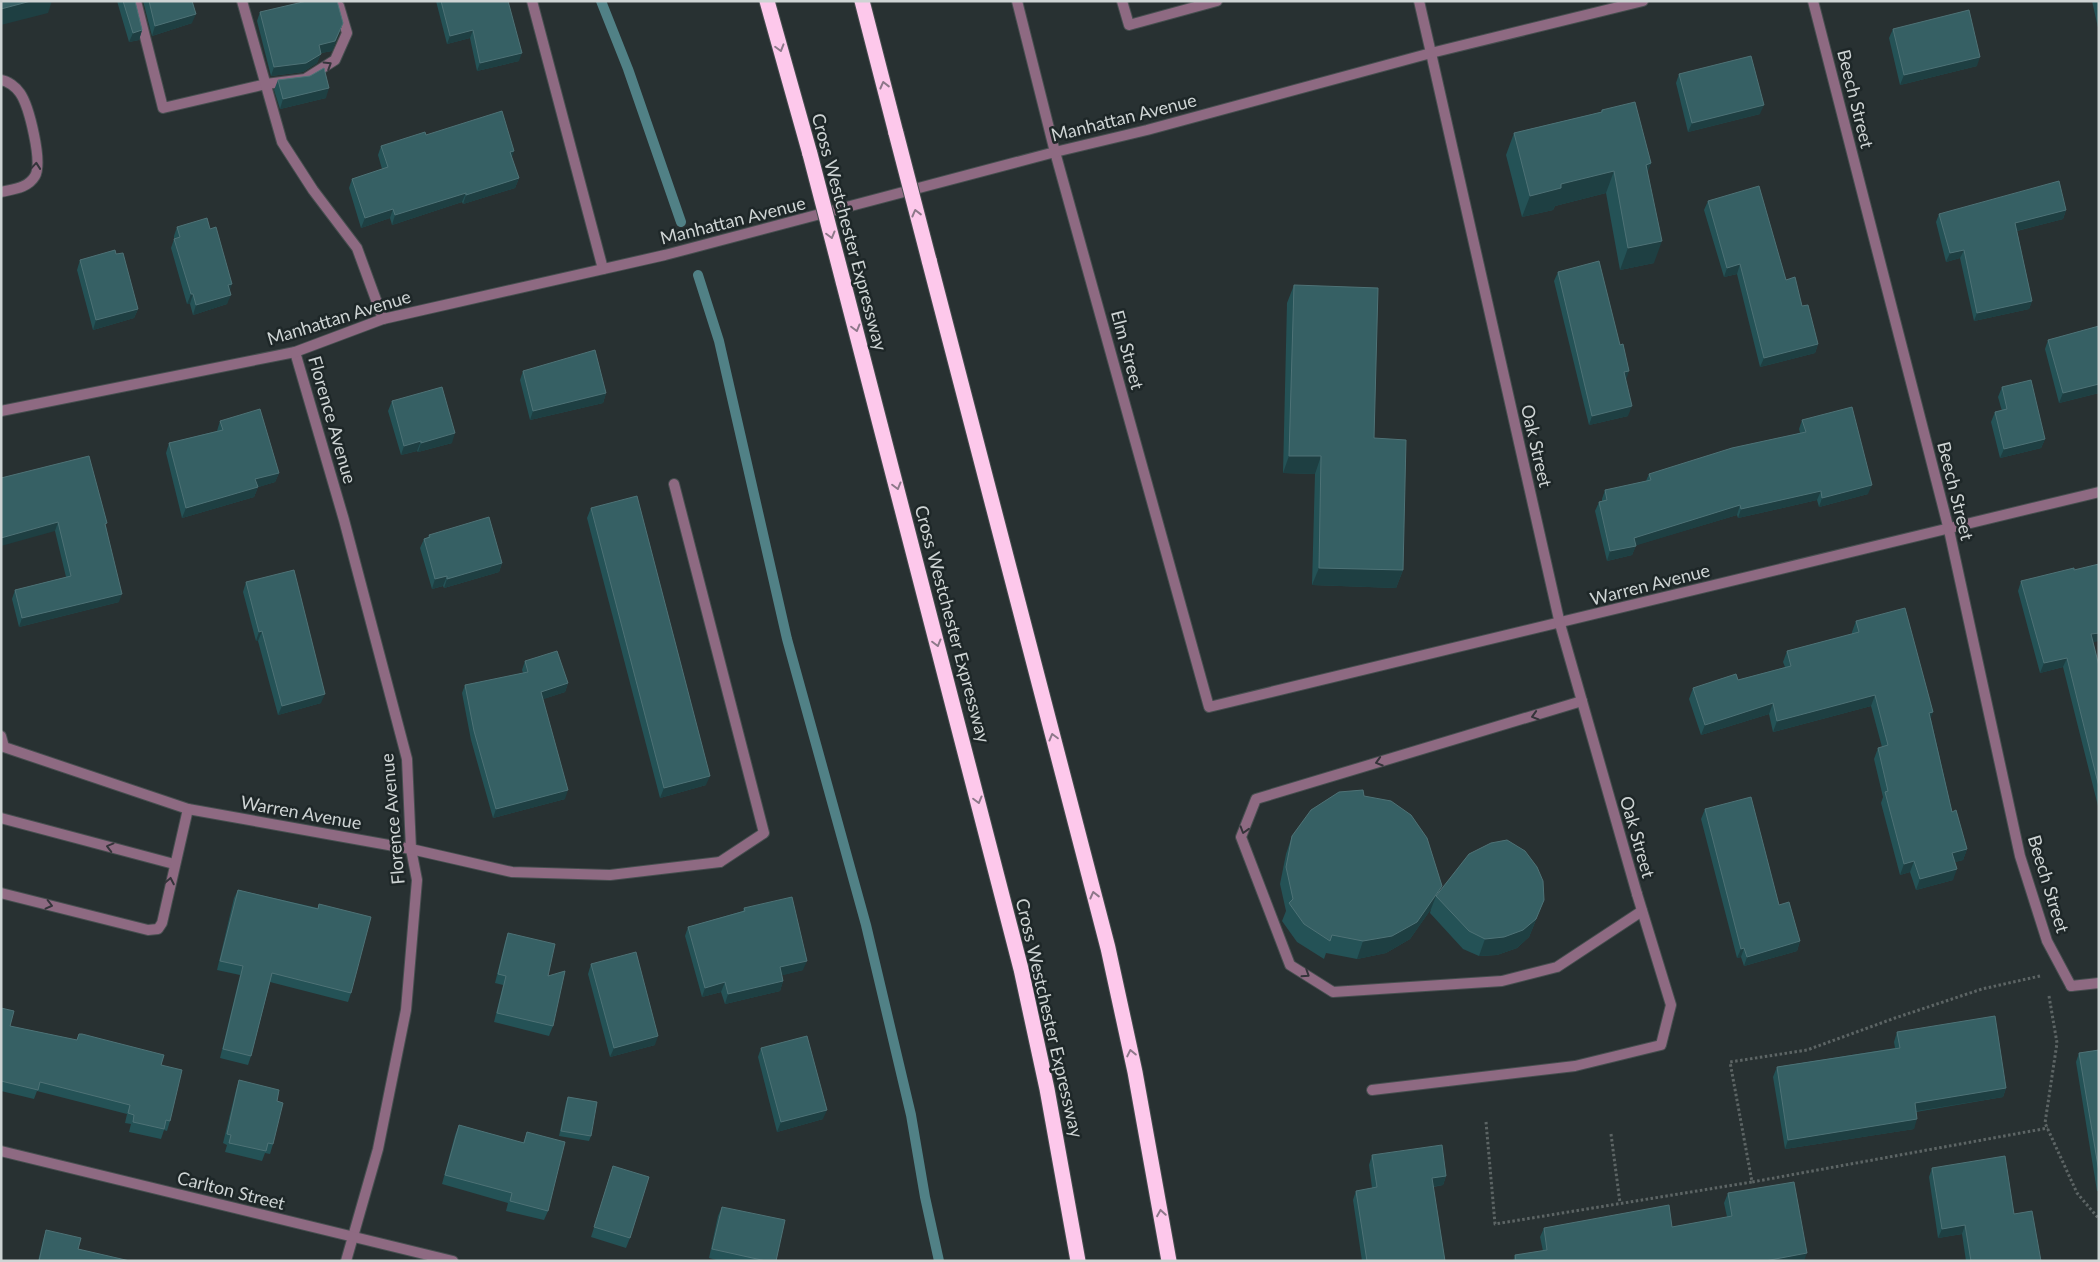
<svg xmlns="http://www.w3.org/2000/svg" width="2100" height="1262" viewBox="0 0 2100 1262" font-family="Lato,sans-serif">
  <rect width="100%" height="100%" fill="#283132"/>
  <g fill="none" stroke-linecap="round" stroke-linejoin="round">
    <g stroke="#518186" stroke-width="10">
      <path d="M601 1 628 69 681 222"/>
      <path d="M698 275 719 341 787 639 866 925 911 1115 925 1197 939 1261"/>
    </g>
    <g stroke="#464e4f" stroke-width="12">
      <g id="lane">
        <path d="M136 1 163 108 266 84 305 79 335 60 347 33 339 6 333 1"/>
        <path d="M242 1 282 142 313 190 357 248 383 319"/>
        <path d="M532 1 603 269"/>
        <path d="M1122 1 1129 25 1217 1"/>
        <path d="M1419 1 1431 53"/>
        <path d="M1 80C8 81 16 87 20 93 29 106 43 162 35 176 28 188 14 189 1 192"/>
        <path d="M674 484 764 833 720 862"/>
        <path d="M1582 701 1256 799 1241 837 1290 965 1333 992 1502 981 1557 967 1642 911"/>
        <path d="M1 818 174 864"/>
        <path d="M1 893 148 930 158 929 162 923 188 809"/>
        <path d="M2071 986 2099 983"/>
        <path d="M1372 1090 1575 1066 1661 1045 1671 1005 1637 894"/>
      </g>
    </g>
    <g stroke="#464e4f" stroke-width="12">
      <g id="street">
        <path d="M1017 1 1055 152 1209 707 2099 492"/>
        <path d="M1813 1 1949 530 2020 856 2047 941 2071 986"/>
        <path d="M1431 53 1560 624 1637 894"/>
        <path d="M295 352 344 520 407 759 411 849 417 880 406 1010 378 1149 346 1261"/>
        <path d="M1 411 295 352 383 319 665 255 1055 152 1147 130 1431 53 1643 1"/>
        <path d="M1 736 4 747 188 809 411 849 512 872 610 875 720 862"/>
        <path d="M1 1151 453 1261"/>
      </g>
    </g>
    <g stroke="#464e4f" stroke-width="17">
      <g id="highway">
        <path d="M767 1 810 154"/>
        <path d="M862 1 896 133"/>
        <path d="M929 260 1108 948 1135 1072 1169 1261"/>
        <path d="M843 281 1021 969 1047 1089 1078 1261"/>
      </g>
    </g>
    <g stroke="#5d6565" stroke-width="3" stroke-dasharray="2.5 2.5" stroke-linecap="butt">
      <path d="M2040 976 1982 989 1895 1018 1807 1050 1730 1062 1752 1182 2048 1128"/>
      <path d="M2049 996 2057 1043 2045 1123 2077 1193 2099 1219"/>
      <path d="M1486 1122 1495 1224 1752 1182"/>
      <path d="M1611 1134 1620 1203"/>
    </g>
    <use href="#lane" stroke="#8e6a82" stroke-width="10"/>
    <use href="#street" stroke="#8e6a82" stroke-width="10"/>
    <use href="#highway" stroke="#fdc8eb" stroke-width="15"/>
    <g stroke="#464e4f" stroke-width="17" stroke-linecap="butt">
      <g id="highway-bridge">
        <path d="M896 133 929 260"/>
        <path d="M810 154 843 281"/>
      </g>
    </g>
    <use href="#highway-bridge" stroke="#fdc8eb" stroke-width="15"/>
  </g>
  <g fill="#245256">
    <path d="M117 1H135L142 30 139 40 129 42Z"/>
    <path d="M143 1H192V23L152 36Z"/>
    <path d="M436 1H508L519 61 477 71 470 38 447 44Z"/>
    <path d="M2092 1H2099V32Z"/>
    <path d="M260 12 343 23 332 51 321 53 317 63 303 72 271 76 257 21Z"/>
    <path d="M1893 29 1977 66 1900 85 1889 38Z"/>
    <path d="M1679 74 1760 114 1688 132 1676 83Z"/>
    <path d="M278 80 326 98 280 109 274 90Z"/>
    <path d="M1602 110 1651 163 1647 172 1654 263 1620 270 1606 193 1555 206 1553 210 1522 217 1506 155 1514 133 1601 112Z"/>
    <path d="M426 135 512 158 519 178 515 188 463 204 462 202 392 225 390 218 361 228 349 188 352 179 382 169 378 155 381 146Z"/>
    <path d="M1708 201 1786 280 1802 306 1818 344 1815 353 1760 367 1737 274 1724 277 1704 210Z"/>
    <path d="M2066 210 2063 219 2017 231 2032 301 2029 309 1974 321 1960 258 1946 262 1936 222 1939 214Z"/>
    <path d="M177 227 230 291 227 304 193 315 190 304H187L171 248 174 239V236Z"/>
    <path d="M116 254 138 309 134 318 93 330 77 270 80 260Z"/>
    <path d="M1558 272 1626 380 1628 416 1589 425 1554 281Z"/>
    <path d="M1294 285 1374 438 1403 570 1396 588 1312 585 1315 474 1283 473 1287 303Z"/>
    <path d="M2099 326V393L2059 403 2045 349 2048 340Z"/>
    <path d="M523 371 606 393 603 403 530 420 520 380Z"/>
    <path d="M2002 387 2045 439 2041 448 2000 458 1991 422 1995 412 2002 411 1998 397Z"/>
    <path d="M392 401 452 443 418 452 417 451 401 455 388 411Z"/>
    <path d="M1802 420 1868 494 1819 507 1817 500 1738 518 1737 515 1636 545 1632 555 1607 561 1595 511 1599 502 1602 501V499L1605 490 1646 481 1649 474 1800 433 1799 429Z"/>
    <path d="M220 421 279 473 275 482 258 487 254 497 182 518 166 453 169 443 217 431Z"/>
    <path d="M1 478 106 526 119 602 19 627 12 599 15 590 66 577 55 531Z"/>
    <path d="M591 508 706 785 660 798 587 518Z"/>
    <path d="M429 535 502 563 499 572 444 588 443 586 432 589 420 548 424 539 428 537Z"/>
    <path d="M2021 581 2093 643 2099 666V810L2063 667 2040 673 2018 591Z"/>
    <path d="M246 582 321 703 278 715 258 641H256L243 592Z"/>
    <path d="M1856 621 1931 719 1952 812 1967 849 1963 860 1955 862 1953 880 1916 890 1910 872 1900 875 1881 803 1883 797 1874 759 1878 748 1882 747 1871 706 1773 732 1769 714 1701 735 1689 699 1693 688 1738 680 1785 667 1783 662 1787 651 1852 634V632Z"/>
    <path d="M525 661 568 683 565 692 543 699 565 799 493 818 471 740 462 693 465 685 523 673 522 670Z"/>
    <path d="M1364 796 1442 886 1439 892 1544 900 1529 937 1517 948 1497 955 1479 956 1463 949 1430 913 1431 909 1410 939 1386 953 1357 959 1326 953 1324 959 1297 942 1282 921 1286 911 1280 884 1286 854 1292 836Z"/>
    <path d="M1705 809 1779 905 1800 941 1797 951 1744 966 1741 957 1737 958 1701 819Z"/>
    <path d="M238 890 318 908 319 904 351 993 348 1002 270 982 251 1056 248 1065 220 1058 240 975 217 970 234 898Z"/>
    <path d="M744 908 803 970 782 975 783 981 780 991 725 1004 721 992 702 997 685 936 688 927 743 911Z"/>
    <path d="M508 933 548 976 553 1026 549 1036 494 1022 503 985 495 983 505 942Z"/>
    <path d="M591 964 655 1045 610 1057 588 974Z"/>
    <path d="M1 1008 10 1026 77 1040 79 1034 161 1065 170 1121 167 1131 164 1130 161 1139 129 1132 131 1124 125 1123 127 1114 37 1091 34 1099 1 1091Z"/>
    <path d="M1897 1032 2006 1088 2003 1097 1916 1112 1914 1129 1785 1149 1773 1077 1777 1067 1895 1048 1894 1042Z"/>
    <path d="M761 1048 823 1119 777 1132 758 1057Z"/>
    <path d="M2099 1050V1191H2097L2076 1062 2079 1053Z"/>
    <path d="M239 1080 273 1144 270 1154 265 1153 262 1161 225 1152 227 1145 223 1143 236 1090Z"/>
    <path d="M568 1097 591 1136 589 1141 559 1136 566 1102Z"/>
    <path d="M459 1125 523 1143 527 1132 548 1211 544 1220 506 1211 508 1203 442 1184 455 1135Z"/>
    <path d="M1372 1155 1446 1176 1443 1185 1433 1187 1445 1261H1362L1353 1200 1356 1191 1372 1188 1369 1165Z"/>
    <path d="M613 1166 630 1238 626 1248 591 1237Z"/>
    <path d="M1932 1168 2014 1214 2041 1261H1966L1962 1234 1938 1238 1929 1177Z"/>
    <path d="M1728 1193 1804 1261H1513L1515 1255 1543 1251 1540 1237 1544 1228 1672 1227 1727 1217 1724 1203Z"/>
    <path d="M722 1207 776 1261H720L709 1258 718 1216Z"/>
    <path d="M46 1230 78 1249 130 1261H38L43 1240Z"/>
  </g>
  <g fill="#1e3f42">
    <path d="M31 1H52L48 13 1 25V9Z"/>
    <path d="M196 14 192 23 152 36 155 26Z"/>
    <path d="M343 23 332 51 315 54 319 45Z"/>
    <path d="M142 30 139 40 129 42 133 33Z"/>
    <path d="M473 30 470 38 447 44 450 36Z"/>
    <path d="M522 53 519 61 477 71 480 63Z"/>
    <path d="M321 54 317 63 303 72 271 76 274 67Z"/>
    <path d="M1980 57 1977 66 1900 85 1904 75Z"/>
    <path d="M329 88 326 98 280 109 283 99Z"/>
    <path d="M1764 105 1760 114 1688 132 1692 123Z"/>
    <path d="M514 151 511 161 510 152Z"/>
    <path d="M1651 163 1643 185 1646 165Z"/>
    <path d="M1614 171 1606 193 1555 206 1553 210 1522 217 1530 196 1561 184Z"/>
    <path d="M519 178 515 188 463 204 466 195Z"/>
    <path d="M466 193 462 202 392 225 395 215Z"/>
    <path d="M393 209 390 218 361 228 365 218Z"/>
    <path d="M2066 210 2063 219 2012 232 2015 223Z"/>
    <path d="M1662 241 1654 263 1620 270 1628 248Z"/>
    <path d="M1964 250 1960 258 1946 262 1950 253Z"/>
    <path d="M1740 264 1737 274 1724 277 1727 268Z"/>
    <path d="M232 284 229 293 228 285Z"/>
    <path d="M191 294H193L190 304H187Z"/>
    <path d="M231 295 227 304 193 315 196 305Z"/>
    <path d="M2032 301 2029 309 1974 321 1977 313Z"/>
    <path d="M138 309 134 318 93 330 96 320Z"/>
    <path d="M1818 344 1815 353 1760 367 1764 358Z"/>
    <path d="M1629 371 1626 380 1624 372Z"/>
    <path d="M2099 384V393L2059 403 2063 393Z"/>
    <path d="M606 393 603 403 530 420 533 411Z"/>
    <path d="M1632 406 1628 416 1589 425 1592 416Z"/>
    <path d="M455 433 452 443 418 452 421 443Z"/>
    <path d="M2045 439 2041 448 2000 458 2004 449Z"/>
    <path d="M421 441 417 451 401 455 404 446Z"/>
    <path d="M1289 456H1321L1315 474 1283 473Z"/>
    <path d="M279 473 275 482 252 489 255 479Z"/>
    <path d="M1872 485 1868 494 1819 507 1822 498Z"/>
    <path d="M258 487 254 497 182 518 186 508Z"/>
    <path d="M1821 491 1817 500 1738 518 1741 509Z"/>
    <path d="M1740 505 1737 515 1631 547 1636 546 1632 555 1607 561 1610 551 1634 538Z"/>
    <path d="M58 522 55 531 1 546V538Z"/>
    <path d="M502 563 499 572 444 588 447 579Z"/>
    <path d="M1319 568 1403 570 1396 588 1312 585Z"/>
    <path d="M447 576 443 586 432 589 435 579Z"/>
    <path d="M122 594 119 602 19 627 22 618Z"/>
    <path d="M262 631 258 641H256L259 632Z"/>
    <path d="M2099 633V641L2087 644 2091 634Z"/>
    <path d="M2067 658 2063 667 2040 673 2044 663Z"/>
    <path d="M568 683 565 692 538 701 541 692Z"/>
    <path d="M325 694 321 703 278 715 282 706Z"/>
    <path d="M1875 695 1871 706 1773 732 1777 721Z"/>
    <path d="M1773 703 1769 714 1701 735 1705 725Z"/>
    <path d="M1933 712 1929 723V713Z"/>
    <path d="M710 776 706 785 660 798 664 788Z"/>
    <path d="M568 790 565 799 493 818 496 809Z"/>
    <path d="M1967 849 1963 860 1948 864 1952 853Z"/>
    <path d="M1914 861 1910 872 1900 875 1904 864Z"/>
    <path d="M1957 869 1953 880 1916 890 1920 879Z"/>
    <path d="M1442 886 1437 897 1436 896 1431 909 1410 939 1386 953 1357 959 1363 941Z"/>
    <path d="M1544 900 1529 937 1517 948 1497 955 1479 956 1485 939Z"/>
    <path d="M1800 941 1797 951 1744 966 1747 957Z"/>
    <path d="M1744 948 1741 957 1737 958 1741 949Z"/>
    <path d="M807 961 803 970 776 977 780 967Z"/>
    <path d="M783 981 780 991 725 1004 728 994Z"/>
    <path d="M725 982 721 992 702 997 705 988Z"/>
    <path d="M658 1036 655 1045 610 1057 614 1048Z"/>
    <path d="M2006 1088 2003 1097 1911 1112 1915 1103Z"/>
    <path d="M827 1110 823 1119 777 1132 781 1122Z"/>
    <path d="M1917 1119 1914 1129 1785 1149 1788 1140Z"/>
    <path d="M1446 1176 1443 1185 1429 1187 1432 1178Z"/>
    <path d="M1965 1225 1962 1234 1938 1238 1942 1229Z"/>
    <path d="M1807 1253 1804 1261H1765Z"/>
  </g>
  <g fill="#366064" stroke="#4e7276">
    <path d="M1 1H31L1 9Z"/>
    <path d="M123 1H135L142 30 133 33Z"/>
    <path d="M149 1H192L196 14 155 26Z"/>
    <path d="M307 1H337L343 23 335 41 319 45 321 54 306 63 274 67 260 12Z"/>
    <path d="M441 1H508L522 53 480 63 473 30 450 36Z"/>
    <path d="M1969 10 1980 57 1904 75 1893 29Z"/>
    <path d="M1751 56 1764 105 1692 123 1679 74Z"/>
    <path d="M324 68 329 88 283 99 278 80 310 76Z"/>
    <path d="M1635 102 1651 163 1646 165 1662 241 1628 248 1614 171 1561 184V188L1530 196 1514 133 1602 112V110Z"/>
    <path d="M502 111 514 151 510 152 519 178 466 195V193L395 215 393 209 365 218 352 179 388 167 381 146 425 132 426 135Z"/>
    <path d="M2059 181 2066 210 2015 223 2032 301 1977 313 1964 250 1950 253 1939 214Z"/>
    <path d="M1759 186 1786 280 1795 277 1802 306 1808 305 1818 344 1764 358 1740 264 1727 268 1708 201Z"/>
    <path d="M207 218 210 229 216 227 232 284 228 285 231 295 196 305 193 294H191L174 239 180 237 177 227Z"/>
    <path d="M115 250 116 254 123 253 138 309 96 320 80 260Z"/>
    <path d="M1599 261 1620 345 1623 344 1629 371 1624 372 1632 406 1592 416 1558 272Z"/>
    <path d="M1294 285 1378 288 1374 438 1406 440 1403 570 1319 568 1321 456H1289Z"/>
    <path d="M2099 326V384L2063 393 2048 340Z"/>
    <path d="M595 350 606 393 533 411 523 371Z"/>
    <path d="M2031 380 2045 439 2004 449 1995 412 2007 409 2002 387Z"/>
    <path d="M442 387 455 433 421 443V441L404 446 392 401Z"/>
    <path d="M1852 407 1872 485 1822 498 1821 491 1741 509 1740 505 1634 538 1636 546 1610 551 1599 502 1607 500 1605 490 1651 480 1649 474 1732 448 1806 432 1802 420Z"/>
    <path d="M260 409 279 473 255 479 258 487 186 508 169 443 223 430 220 421Z"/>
    <path d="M89 456 107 523 105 524 122 594 22 618 15 590 71 576 58 522 1 538V478Z"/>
    <path d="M637 496 710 776 664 788 591 508Z"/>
    <path d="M489 517 502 563 447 579V576L435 579 424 539 430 537 429 535Z"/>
    <path d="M2099 564V633L2091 634 2099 666V787L2067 658 2044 663 2021 581 2074 568V570Z"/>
    <path d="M294 570 325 694 282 706 262 631 259 632 246 582Z"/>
    <path d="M1905 608 1933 712 1929 713 1952 812 1956 810 1967 849 1952 853 1957 869 1920 879 1914 861 1904 864 1885 792 1888 791 1878 748 1888 745 1875 695 1777 721 1773 703 1705 725 1693 688 1736 674 1738 680 1791 666 1787 651 1859 632 1856 621Z"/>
    <path d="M557 651 568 683 541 692 568 790 496 809 474 731 465 685 528 672 525 661Z"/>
    <path d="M1363 790 1364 796 1391 801 1411 815 1427 838 1442 886 1417 922 1392 936 1363 941 1332 935 1330 941 1304 924 1289 903 1293 899 1286 867 1292 836 1311 810 1339 792Z"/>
    <path d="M1751 797 1779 905 1789 902 1800 941 1747 957 1744 948 1741 949 1705 809Z"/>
    <path d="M1507 840 1525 851 1537 867 1543 881 1544 900 1536 919 1523 930 1504 937 1485 939 1469 931 1436 896 1469 854 1491 843Z"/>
    <path d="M238 890 318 909 319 904 371 917 351 993 272 973 251 1056 223 1049 243 966 220 961Z"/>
    <path d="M792 897 807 961 780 967 783 981 728 994 725 982 705 988 688 927 745 911 744 908Z"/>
    <path d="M508 933 555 944 548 976 565 971 553 1026 497 1013 506 976 498 974Z"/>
    <path d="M636 952 658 1036 614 1048 591 964Z"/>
    <path d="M1 1008 14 1011 10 1026 77 1040 79 1034H82L164 1055 161 1065 182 1070 170 1121 166 1120 164 1129 133 1122 134 1115 128 1113 130 1105 40 1082 38 1090 1 1081Z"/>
    <path d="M1995 1016 2006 1088 1915 1103 1917 1119 1788 1140 1777 1067 1900 1048 1897 1032Z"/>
    <path d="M807 1036 827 1110 781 1122 761 1048Z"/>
    <path d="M2099 1050V1172L2079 1053Z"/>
    <path d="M239 1080 279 1090 277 1101 283 1103 273 1144 268 1143 266 1151 229 1143 231 1135 227 1134Z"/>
    <path d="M568 1097 597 1102 591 1136 561 1131Z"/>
    <path d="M459 1125 524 1143 527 1132 565 1142 548 1211 510 1201 512 1193 445 1175Z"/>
    <path d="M1442 1145 1446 1176 1432 1178 1445 1261H1367L1356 1191 1377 1187 1372 1155Z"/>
    <path d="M2005 1156 2014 1214 2032 1211 2041 1261H1971L1965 1225 1942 1229 1932 1168Z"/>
    <path d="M613 1166 649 1177 630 1238 594 1227Z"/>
    <path d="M1794 1182 1807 1253 1765 1261H1516L1515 1255 1547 1250 1544 1228 1669 1205 1672 1227 1732 1216 1728 1193Z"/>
    <path d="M722 1207 785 1220 776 1261H766L712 1249Z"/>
    <path d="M46 1230 81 1238 78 1249 130 1261H39Z"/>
  </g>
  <defs><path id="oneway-chevron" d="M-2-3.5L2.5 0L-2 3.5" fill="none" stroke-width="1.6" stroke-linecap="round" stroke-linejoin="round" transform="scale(1.25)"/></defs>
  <g stroke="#8e788a">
    <use href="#oneway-chevron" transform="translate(780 48) rotate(74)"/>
    <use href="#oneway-chevron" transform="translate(884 85) rotate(-104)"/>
    <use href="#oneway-chevron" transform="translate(916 213) rotate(-104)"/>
    <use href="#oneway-chevron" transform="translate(831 235) rotate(75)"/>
    <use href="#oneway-chevron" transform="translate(856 328) rotate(75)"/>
    <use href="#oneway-chevron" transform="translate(897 486) rotate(75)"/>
    <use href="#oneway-chevron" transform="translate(937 643) rotate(75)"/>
    <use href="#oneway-chevron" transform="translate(1053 737) rotate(-105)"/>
    <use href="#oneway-chevron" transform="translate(978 800) rotate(75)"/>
    <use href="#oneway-chevron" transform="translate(1094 895) rotate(-104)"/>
    <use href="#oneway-chevron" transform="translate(1131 1053) rotate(-102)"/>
    <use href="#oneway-chevron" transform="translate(1161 1213) rotate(-99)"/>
  </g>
  <g stroke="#34343a">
    <use href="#oneway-chevron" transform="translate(328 65) rotate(-32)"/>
    <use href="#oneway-chevron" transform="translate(36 166) rotate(-85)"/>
    <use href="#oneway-chevron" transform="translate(1535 716) rotate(163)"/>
    <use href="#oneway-chevron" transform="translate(1379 762) rotate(163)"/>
    <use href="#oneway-chevron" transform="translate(1244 830) rotate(107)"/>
    <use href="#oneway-chevron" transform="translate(110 847) rotate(-165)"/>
    <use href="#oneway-chevron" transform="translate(170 881) rotate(-79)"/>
    <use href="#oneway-chevron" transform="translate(49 905) rotate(14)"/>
    <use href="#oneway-chevron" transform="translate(1306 974) rotate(33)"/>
  </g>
  <g text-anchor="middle" stroke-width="5" stroke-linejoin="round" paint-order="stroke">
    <g font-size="18" fill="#ced4d4" stroke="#1e2728">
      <text transform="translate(1855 99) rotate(76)" y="6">Beech Street</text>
      <text transform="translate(1124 118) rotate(-14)" y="6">Manhattan Avenue</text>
      <text transform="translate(733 221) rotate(-14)" y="6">Manhattan Avenue</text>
      <text transform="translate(849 232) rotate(75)" y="6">Cross Westchester Expressway</text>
      <text transform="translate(339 318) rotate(-17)" y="6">Manhattan Avenue</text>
      <text transform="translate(1127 350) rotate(75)" y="6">Elm Street</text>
      <text transform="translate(332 420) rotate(74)" y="6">Florence Avenue</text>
      <text transform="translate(1536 446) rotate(77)" y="6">Oak Street</text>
      <text transform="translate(1955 491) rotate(76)" y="6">Beech Street</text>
      <text transform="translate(1650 585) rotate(-14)" y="6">Warren Avenue</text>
      <text transform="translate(952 624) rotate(75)" y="6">Cross Westchester Expressway</text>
      <text transform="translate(301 813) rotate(10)" y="6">Warren Avenue</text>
      <text transform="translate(393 819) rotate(-95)" y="6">Florence Avenue</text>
      <text transform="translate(1637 837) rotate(74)" y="6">Oak Street</text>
      <text transform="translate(2048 884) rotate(73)" y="6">Beech Street</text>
      <text transform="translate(1049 1018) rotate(77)" y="6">Cross Westchester Expressway</text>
      <text transform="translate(231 1191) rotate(14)" y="6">Carlton Street</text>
    </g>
  </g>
  <rect width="2100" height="1262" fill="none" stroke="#ced4d4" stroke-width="5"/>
</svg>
